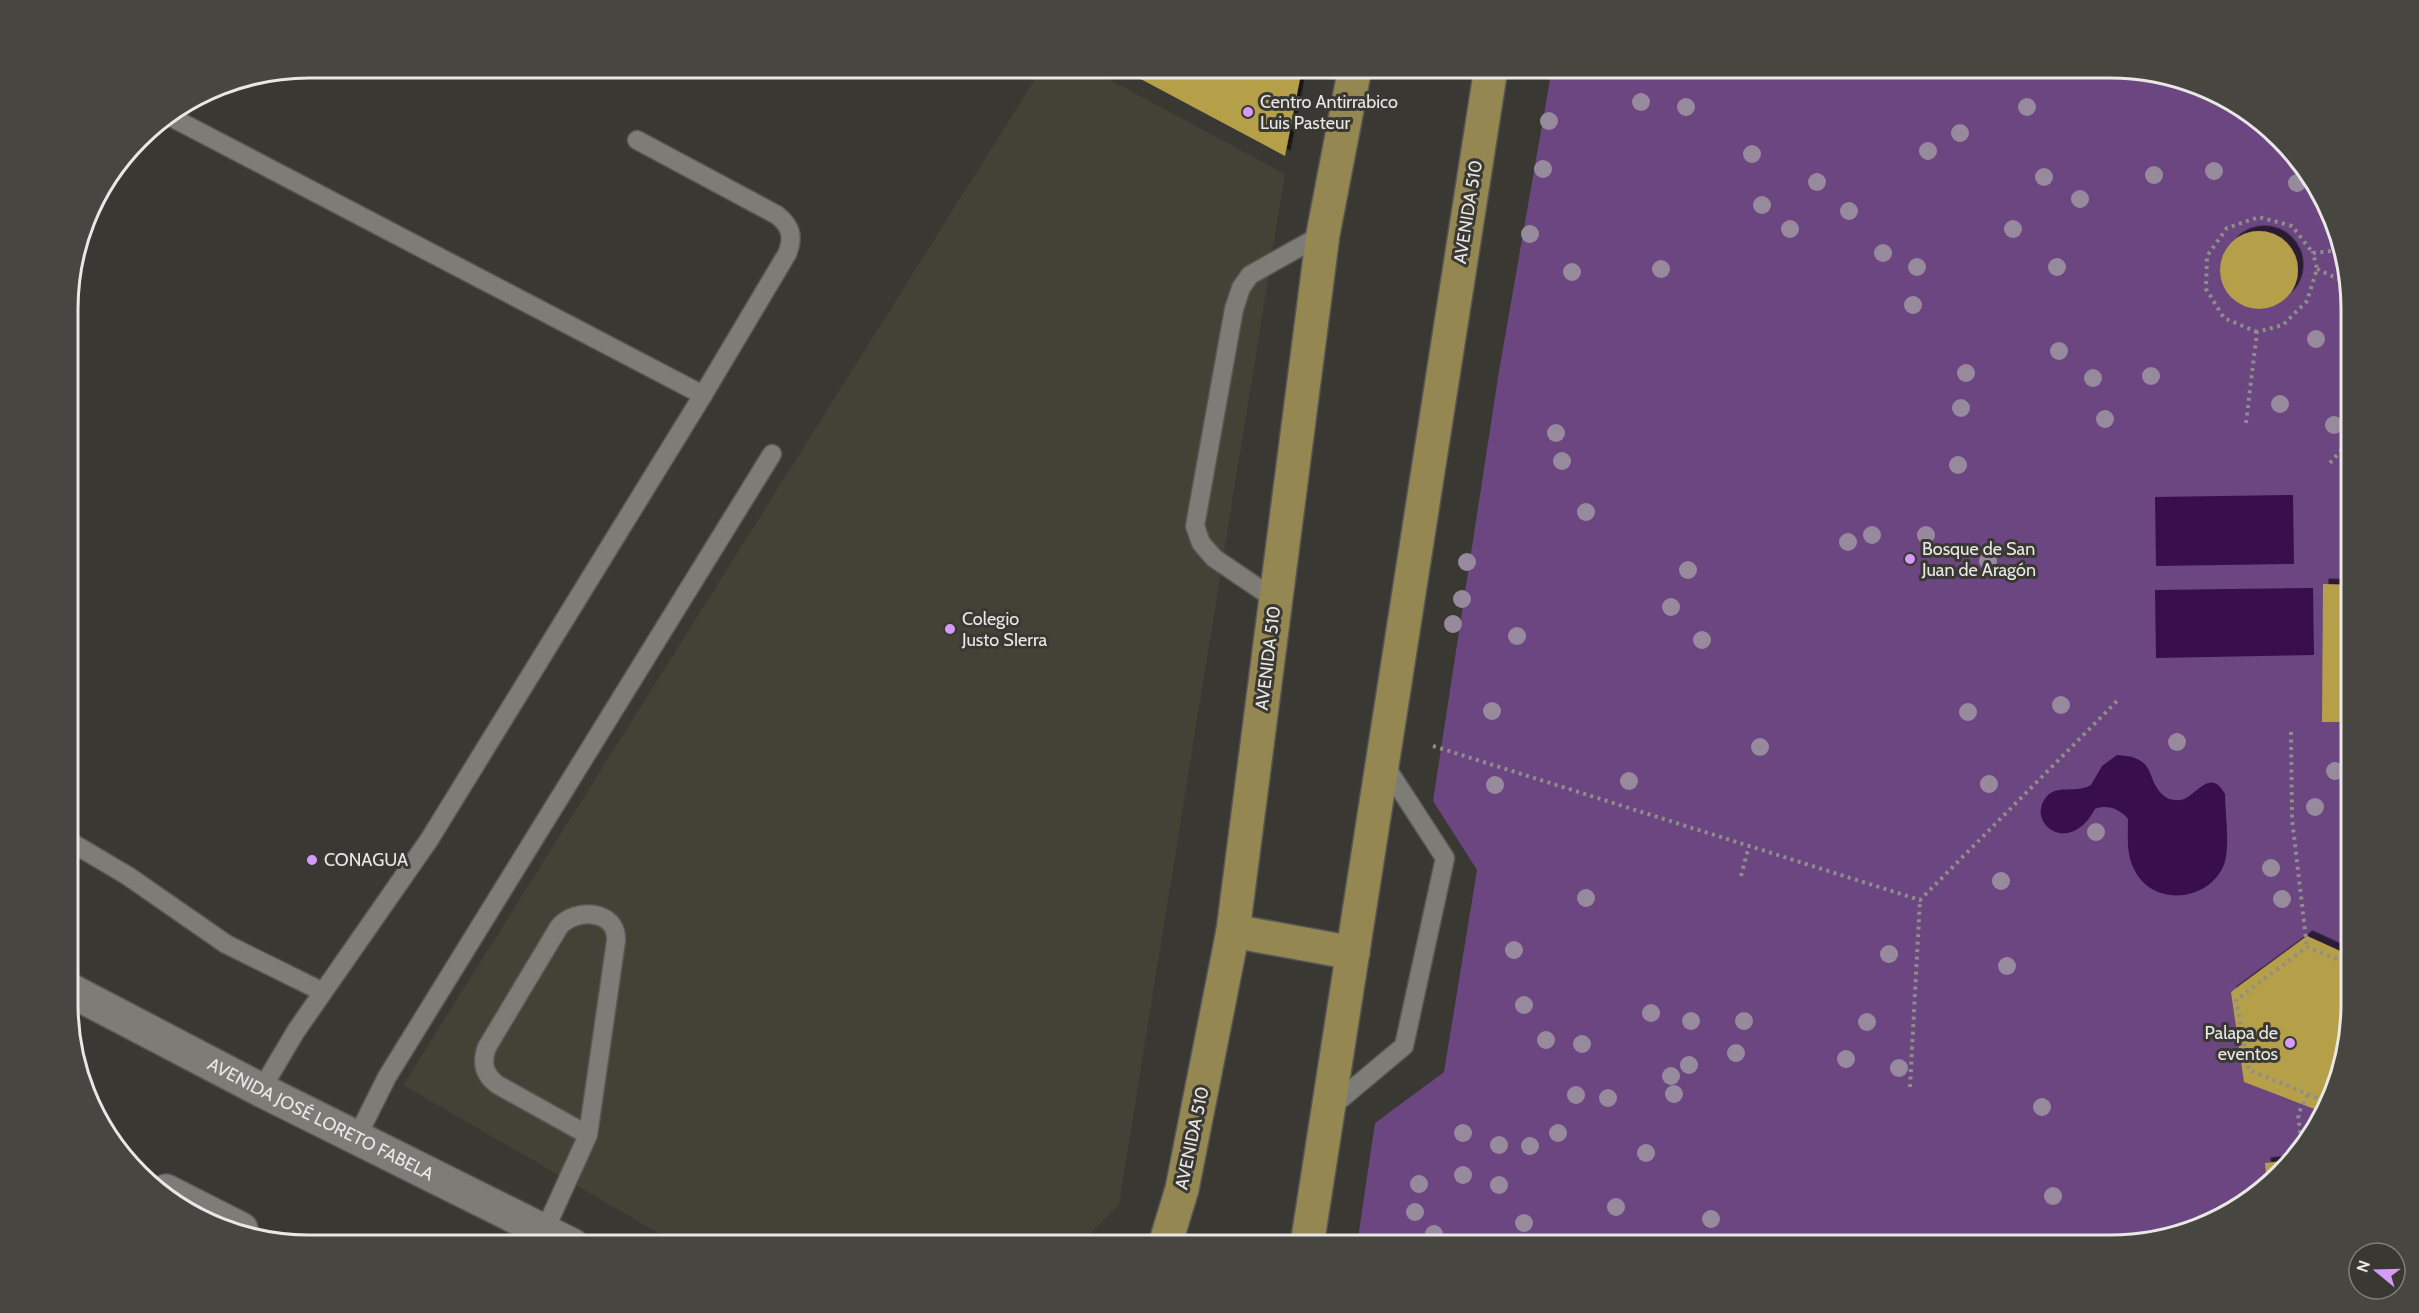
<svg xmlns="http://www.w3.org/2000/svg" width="2419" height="1313" viewBox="0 0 2419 1313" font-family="Cabin,sans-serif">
  <defs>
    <filter id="shadow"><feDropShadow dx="5.5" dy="-5.5" stdDeviation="0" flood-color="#0009"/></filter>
  </defs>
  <rect width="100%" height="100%" fill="#393833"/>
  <path fill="#444137" d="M1042 68H1088L1285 174 1119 1204 1079 1245H679L403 1085Z"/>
  <path fill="#6b4681" d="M1552 68H2110L2217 93 2269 128 2311 175 2349 278 2351 1004 2326 1111 2291 1163 2244 1205 2187 1233 2125 1245H1357L1375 1123 1444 1072 1477 870 1433 801 1499 371Z"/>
  <g fill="#380f4c">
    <path d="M2293 495 2294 564 2156 566 2155 497Z"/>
    <path d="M2313 588 2314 655 2156 658 2155 590Z"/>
    <path d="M2117 755C2162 757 2142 784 2169 799 2174 800 2179 801 2184 799 2198 793 2211 768 2225 794 2225 813 2231 850 2223 867 2206 903 2151 906 2134 869 2126 854 2128 835 2128 819 2120 809 2107 804 2095 809 2069 858 2024 822 2047 796 2059 784 2076 794 2091 785L2102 766Z"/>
  </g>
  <g fill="#b59f4a" filter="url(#shadow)">
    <path d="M1120 68H1302L1285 156Z"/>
    <circle cx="2259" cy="270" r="39"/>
    <path d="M2323 584 2350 585 2351 722H2322Z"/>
    <path d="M2307 936 2351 956V1004L2325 1113 2244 1082 2231 992Z"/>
    <path d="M2293 1160 2291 1163 2267 1185 2265 1163Z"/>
  </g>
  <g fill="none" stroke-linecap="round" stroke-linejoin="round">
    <g stroke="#585754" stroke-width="21">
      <g id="service">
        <path d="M169 116 703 395 429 840 296 1031 261 1090"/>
        <path d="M637 140 777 215C791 226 794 237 787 254L703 395"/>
        <path d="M1276 600 1214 558 1201 543 1195 526 1234 309 1241 288 1250 275 1323 234"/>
        <path d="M69 841 128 876 226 944 323 992"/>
        <path d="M1330 1108 1404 1046 1445 858 1384 764"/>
        <path d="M357 1137 387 1077 772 454"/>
        <path d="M544 1232 588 1135 616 941C618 910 575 907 559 927L487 1047C481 1063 484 1075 498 1085L588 1135"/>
      </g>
    </g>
    <g stroke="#585754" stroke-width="36">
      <g id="secondary">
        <path id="s1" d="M70 990 261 1090 572 1245"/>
        <path d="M166 1191 241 1229"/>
      </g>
    </g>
    <g stroke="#585754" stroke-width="36">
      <g id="primary">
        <path d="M1233 931 1353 953"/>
        <path d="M1165 1245 1182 1189 1233 931 1323 234 1355 68"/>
        <path d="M1307 1245 1491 68"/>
      </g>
    </g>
    <g stroke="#8f8e8a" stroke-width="4" stroke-dasharray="3 4.5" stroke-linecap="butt">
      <path d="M2317 269 2349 284"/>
      <path d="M2257 332 2224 318 2206 289 2207 256 2227 228 2259 217 2292 226 2313 253"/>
      <path d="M2246 423 2257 332 2283 325 2307 301 2317 269 2313 253 2339 250"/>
      <path d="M2330 463 2350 440"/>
      <path d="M2291 732 2292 819 2307 947"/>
      <path d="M1433 746 1920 900 2118 700"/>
      <path d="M1741 876 1749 846"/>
      <path d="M1910 1087 1920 900"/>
      <path d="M2330 1097 2325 1101 2249 1070 2236 1000 2307 947 2351 965"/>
      <path d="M2302 1148 2298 1114 2308 1094"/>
    </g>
    <use href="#service" stroke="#7d7c77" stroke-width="18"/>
    <use href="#secondary" stroke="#7d7c77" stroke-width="33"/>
    <use href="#primary" stroke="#948751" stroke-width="33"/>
  </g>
  <g fill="#988a9d">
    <circle cx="1641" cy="102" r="9"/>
    <circle cx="1686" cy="107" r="9"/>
    <circle cx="2027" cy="107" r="9"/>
    <circle cx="1549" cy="121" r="9"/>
    <circle cx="1960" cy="133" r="9"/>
    <circle cx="1928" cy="151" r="9"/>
    <circle cx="1752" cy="154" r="9"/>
    <circle cx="1543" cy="169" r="9"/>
    <circle cx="2214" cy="171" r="9"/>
    <circle cx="2154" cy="175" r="9"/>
    <circle cx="2044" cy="177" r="9"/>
    <circle cx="1817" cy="182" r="9"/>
    <circle cx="2297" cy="183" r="9"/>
    <circle cx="2080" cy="199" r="9"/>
    <circle cx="1762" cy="205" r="9"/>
    <circle cx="1849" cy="211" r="9"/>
    <circle cx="1790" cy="229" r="9"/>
    <circle cx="2013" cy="229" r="9"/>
    <circle cx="1530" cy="234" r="9"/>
    <circle cx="1883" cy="253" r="9"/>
    <circle cx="1917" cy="267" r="9"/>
    <circle cx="2057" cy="267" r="9"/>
    <circle cx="1661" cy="269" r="9"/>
    <circle cx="1572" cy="272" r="9"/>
    <circle cx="1913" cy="305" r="9"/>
    <circle cx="2316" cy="339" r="9"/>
    <circle cx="2059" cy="351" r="9"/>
    <circle cx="1966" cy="373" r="9"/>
    <circle cx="2151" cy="376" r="9"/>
    <circle cx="2093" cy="378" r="9"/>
    <circle cx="2280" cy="404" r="9"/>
    <circle cx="1961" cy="408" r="9"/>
    <circle cx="2105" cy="419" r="9"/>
    <circle cx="2334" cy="425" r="9"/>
    <circle cx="1556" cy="433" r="9"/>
    <circle cx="1562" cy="461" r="9"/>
    <circle cx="1958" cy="465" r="9"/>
    <circle cx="1586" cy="512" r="9"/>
    <circle cx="1872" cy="535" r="9"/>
    <circle cx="1926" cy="535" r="9"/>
    <circle cx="1848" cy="542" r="9"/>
    <circle cx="1988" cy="561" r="9"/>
    <circle cx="1467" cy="562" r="9"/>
    <circle cx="1688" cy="570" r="9"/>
    <circle cx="1462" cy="599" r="9"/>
    <circle cx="1671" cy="607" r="9"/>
    <circle cx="1453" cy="624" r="9"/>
    <circle cx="1517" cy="636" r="9"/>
    <circle cx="1702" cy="640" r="9"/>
    <circle cx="2061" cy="705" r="9"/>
    <circle cx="1492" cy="711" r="9"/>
    <circle cx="1968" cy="712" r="9"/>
    <circle cx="2177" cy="742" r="9"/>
    <circle cx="1760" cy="747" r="9"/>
    <circle cx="2335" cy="771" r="9"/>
    <circle cx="1629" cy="781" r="9"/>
    <circle cx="1989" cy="784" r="9"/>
    <circle cx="1495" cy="785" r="9"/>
    <circle cx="2315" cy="807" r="9"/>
    <circle cx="2096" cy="832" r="9"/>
    <circle cx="2271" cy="868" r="9"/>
    <circle cx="2001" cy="881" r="9"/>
    <circle cx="1586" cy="898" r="9"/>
    <circle cx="2282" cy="899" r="9"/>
    <circle cx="1514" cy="950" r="9"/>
    <circle cx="1889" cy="954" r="9"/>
    <circle cx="2007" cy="966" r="9"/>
    <circle cx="1524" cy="1005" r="9"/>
    <circle cx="1651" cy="1013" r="9"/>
    <circle cx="1691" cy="1021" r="9"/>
    <circle cx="1744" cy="1021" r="9"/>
    <circle cx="1867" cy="1022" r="9"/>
    <circle cx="1546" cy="1040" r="9"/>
    <circle cx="1582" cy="1044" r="9"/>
    <circle cx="1736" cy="1053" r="9"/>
    <circle cx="1846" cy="1059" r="9"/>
    <circle cx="1689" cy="1065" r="9"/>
    <circle cx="1899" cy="1068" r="9"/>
    <circle cx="1671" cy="1076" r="9"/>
    <circle cx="1674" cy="1094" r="9"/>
    <circle cx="1576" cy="1095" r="9"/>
    <circle cx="1608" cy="1098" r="9"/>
    <circle cx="2042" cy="1107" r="9"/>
    <circle cx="1463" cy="1133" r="9"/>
    <circle cx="1558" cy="1133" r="9"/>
    <circle cx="1499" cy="1145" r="9"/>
    <circle cx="1530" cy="1146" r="9"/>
    <circle cx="1646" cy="1153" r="9"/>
    <circle cx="1463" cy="1175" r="9"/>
    <circle cx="1419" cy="1184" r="9"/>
    <circle cx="1499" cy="1185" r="9"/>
    <circle cx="2053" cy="1196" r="9"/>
    <circle cx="1616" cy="1207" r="9"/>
    <circle cx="1415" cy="1212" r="9"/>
    <circle cx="1711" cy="1219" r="9"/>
    <circle cx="1524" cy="1223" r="9"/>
    <circle cx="1434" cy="1234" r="9"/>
  </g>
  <g fill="#d69bfa" stroke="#393833" stroke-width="2">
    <circle cx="1248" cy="112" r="6"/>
    <circle cx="1910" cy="559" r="6"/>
    <circle cx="950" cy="629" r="6"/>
    <circle cx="312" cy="860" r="6"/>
    <circle cx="2290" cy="1043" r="6"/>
  </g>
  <g text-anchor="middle" stroke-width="6" stroke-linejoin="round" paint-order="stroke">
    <g font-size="18" fill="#e9e8e5" stroke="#393833" text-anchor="start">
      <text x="1260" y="108">Centro Antirrabico<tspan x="1260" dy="21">Luis Pasteur</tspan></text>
      <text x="1922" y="555">Bosque de San<tspan x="1922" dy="21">Juan de Aragón</tspan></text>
      <text x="962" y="625">Colegio<tspan x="962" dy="21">Justo SIerra</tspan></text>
      <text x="324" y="866">CONAGUA</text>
      <text x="2278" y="1039" text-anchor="end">Palapa de<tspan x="2278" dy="21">eventos</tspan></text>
    </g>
    <g font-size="18" fill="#e9e8e5" stroke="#393833">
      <text transform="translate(1468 212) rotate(-81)" y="6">AVENIDA 510</text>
      <text transform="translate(1268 658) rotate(-83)" y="6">AVENIDA 510</text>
      <text dy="6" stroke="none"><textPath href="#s1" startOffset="282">AVENIDA JOSÉ LORETO FABELA</textPath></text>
      <text transform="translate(1192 1138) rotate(-78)" y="6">AVENIDA 510</text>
    </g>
  </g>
  <path d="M0 0H2419V1313H0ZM309 78H2110A231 231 0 0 1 2341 309V1004A231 231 0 0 1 2110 1235H309A231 231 0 0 1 78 1004V309A231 231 0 0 1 309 78Z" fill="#474641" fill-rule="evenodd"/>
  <path fill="none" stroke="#e9e8e5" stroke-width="3" d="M309 78H2110A231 231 0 0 1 2341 309V1004A231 231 0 0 1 2110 1235H309A231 231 0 0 1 78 1004V309A231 231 0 0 1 309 78Z"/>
  <g transform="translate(2377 1271) rotate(289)"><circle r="28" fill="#393833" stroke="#7f7e7a" stroke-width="1.5"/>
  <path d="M0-4.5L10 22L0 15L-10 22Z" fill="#d69bfa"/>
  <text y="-9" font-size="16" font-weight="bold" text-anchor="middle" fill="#e9e8e5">N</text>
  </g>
</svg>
